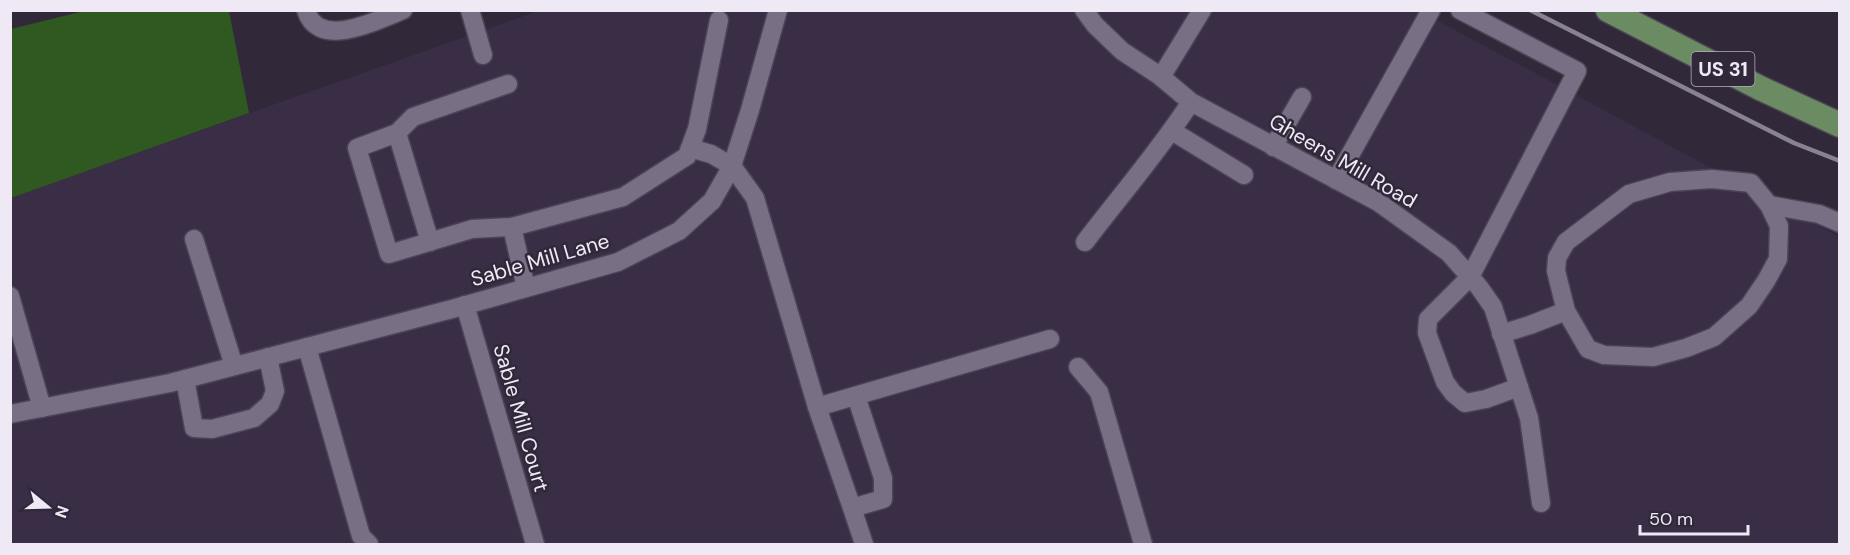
<svg xmlns="http://www.w3.org/2000/svg" width="1850" height="555" viewBox="0 0 1850 555" font-family="'DM Sans',sans-serif">
  <rect width="100%" height="100%" fill="#31283a"/>
  <path fill="#3a2e47" d="M538 11H1420L1839 237V544H11L10 198Z"/>
  <path fill="#305821" d="M84 11H229L249 113 11 198V29Z"/>
  <g fill="none" stroke-linecap="round" stroke-linejoin="round">
    <g stroke="#4c4454" stroke-width="21">
      <g id="minor">
        <path d="M306 10C318 51 378 20 403 10"/>
        <path d="M470 10 483 55"/>
        <path d="M1084 10 1095 25 1122 51 1160 76 1191 102 1378 202 1449 253 1479 287 1493 307 1529 418 1541 503"/>
        <path d="M1460 10 1577 71 1470 277 1428 319 1427 333 1445 382 1453 393 1465 403 1486 399 1519 387"/>
        <path d="M1161 77 1202 10"/>
        <path d="M508 84 413 117 397 133 357 148 389 254 472 229 512 227 623 197 687 156 697 129 719 20"/>
        <path d="M1172 131 1244 175"/>
        <path d="M397 133 430 242"/>
        <path d="M1273 147 1302 97"/>
        <path d="M690 148 711 154 732 166 755 198 817 407 852 508 883 499V478L856 396"/>
        <path d="M1336 180 1431 10"/>
        <path d="M1769 205 1819 214 1840 223"/>
        <path d="M512 227 526 288"/>
        <path d="M194 239 234 366"/>
        <path d="M1085 242C1120 196 1159 151 1191 102"/>
        <path d="M10 296 42 408"/>
        <path d="M465 305 535 544"/>
        <path d="M1501 334 1530 325 1566 311 1556 271 1557 258 1566 242 1629 194 1670 182 1712 179 1751 183 1769 205 1779 226 1778 259 1766 281 1749 306 1714 337 1686 348 1653 357 1604 355 1588 349 1566 311"/>
        <path d="M307 347 361 536 369 544"/>
        <path d="M1078 367 1099 392 1143 544"/>
        <path d="M185 379 194 428 212 429 254 418 270 404 275 391 268 357"/>
        <path d="M817 407 1050 339"/>
        <path d="M10 414 170 383 452 309 618 262 679 231 712 201 732 166 750 110 778 10"/>
        <path d="M852 508 864 544"/>
      </g>
    </g>
    <g stroke="#4c4454" stroke-width="27">
      <path id="major" d="M1608 10 1760 88 1840 125"/>
    </g>
    <use href="#minor" stroke="#796f85" stroke-width="18"/>
    <use href="#major" stroke="#6b8b63" stroke-width="24"/>
    <path stroke="#898291" stroke-width="4.5" d="M1530 10 1794 143 1840 161"/>
  </g>
  <g text-anchor="middle" stroke-width="5" stroke-linejoin="round" paint-order="stroke">
    <rect fill="#31283a" stroke="#b5afbd" stroke-width="1.5" x="1691.5" y="52" width="63" height="34" rx="4.5"/>
    <g font-size="20" font-weight="bold" fill="#eee9f5">
      <text x="1723" y="76">US 31</text>
    </g>
    <g font-size="21" fill="#eee9f5" stroke="#31283a">
      <text transform="translate(1343 161) rotate(30)" y="7">Gheens Mill Road</text>
      <text transform="translate(540 260) rotate(-16)" y="7">Sable Mill Lane</text>
      <text transform="translate(521 418) rotate(74)" y="7">Sable Mill Court</text>
    </g>
  </g>
  <rect width="1850" height="555" fill="none" stroke="#eee9f5" stroke-width="24"/>
  <g transform="translate(48 507) rotate(109)" stroke="#31283a" stroke-width="4.5" paint-order="stroke">
  <path d="M0-4.5L10 22L0 15L-10 22Z" fill="#eee9f5"/>
  <text y="-9" font-size="16" font-weight="bold" text-anchor="middle" fill="#eee9f5">N</text>
  </g>
  <path d="M1640 525v9h108v-9" fill="none" stroke="#eee9f5" stroke-width="3"/>
  <text x="1649" y="525" font-size="18" fill="#eee9f5" stroke="#31283a" stroke-width="4.5" paint-order="stroke">50 m</text>
</svg>
